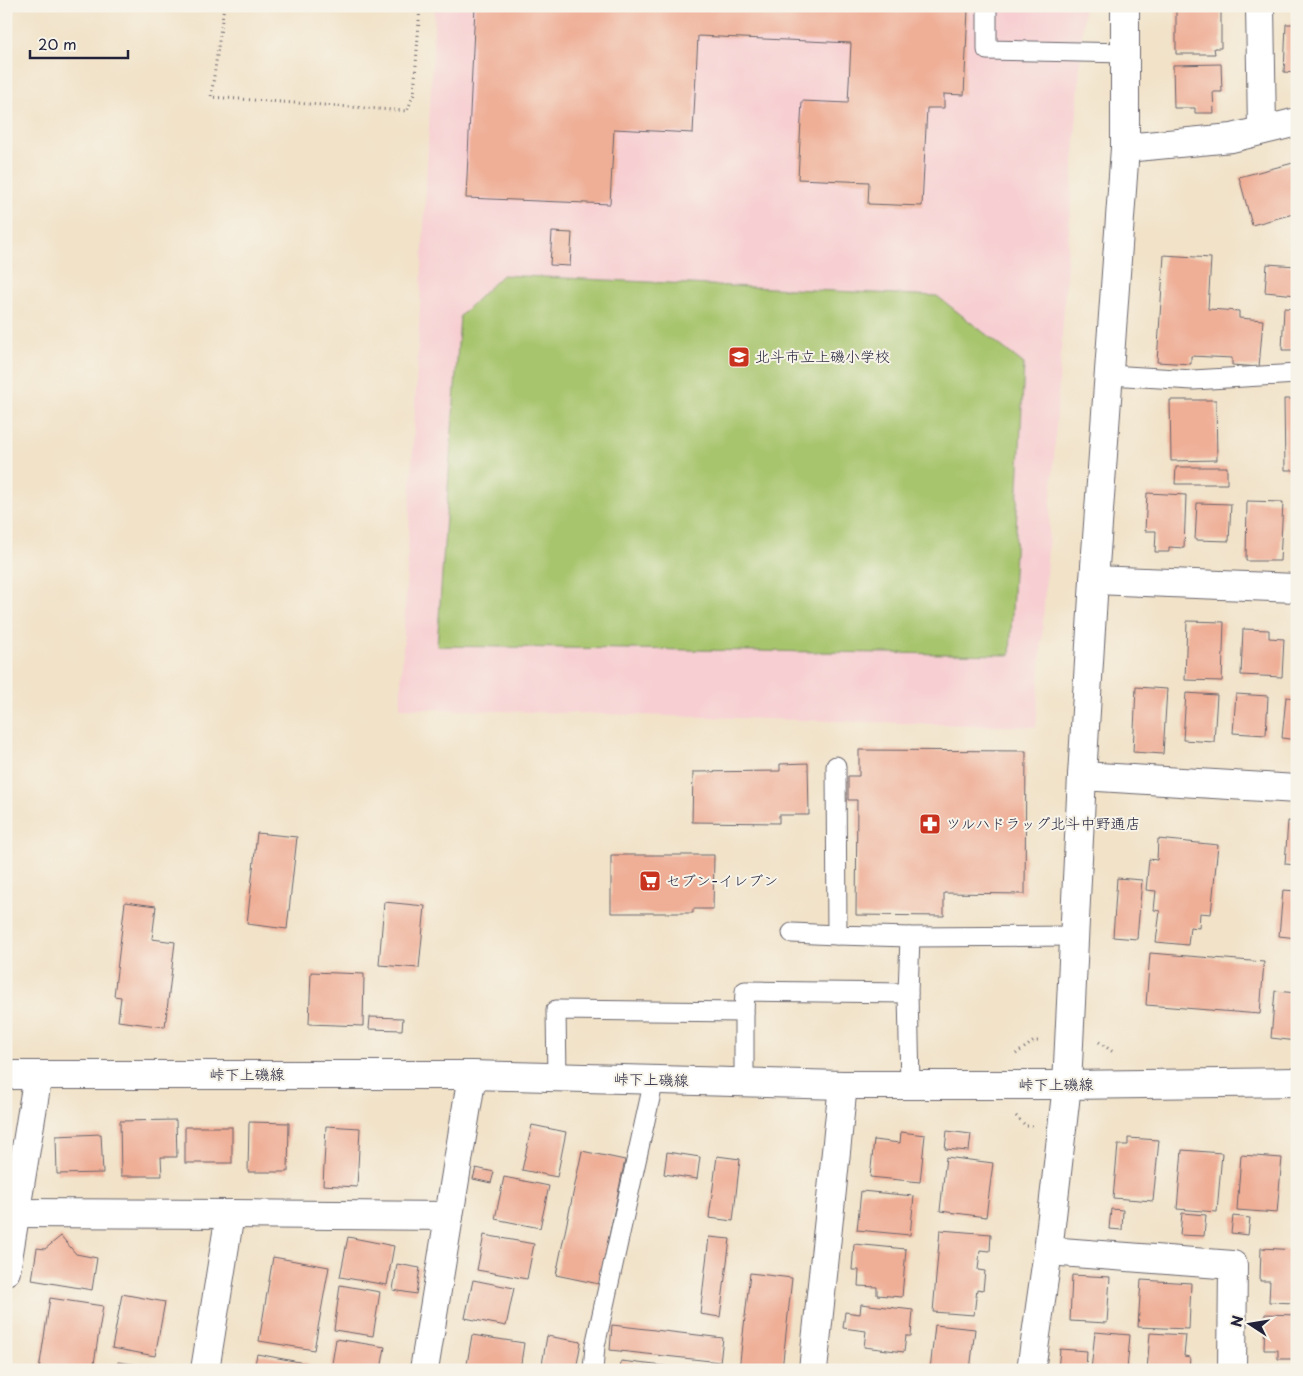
<svg xmlns="http://www.w3.org/2000/svg" width="1303" height="1376" viewBox="0 0 1303 1376" font-family="'Playpen Sans','Klee One',sans-serif">
  <rect width="100%" height="100%" fill="#f7f3e8"/>
  <filter id="ink" filterUnits="userSpaceOnUse"><feTurbulence type="fractalNoise" baseFrequency=".02" numOctaves="2"/><feDisplacementMap in="SourceGraphic" scale="10" xChannelSelector="R" yChannelSelector="G"/><feConvolveMatrix kernelMatrix="1 2 1 2 8 2 1 2 1" color-interpolation-filters="sRGB"/></filter>
  <filter id="wash" filterUnits="userSpaceOnUse"><feTurbulence type="fractalNoise" baseFrequency=".0096" numOctaves="4" result="noise"/><feDisplacementMap in="SourceGraphic" scale="20" xChannelSelector="R" yChannelSelector="G"/><feGaussianBlur stdDeviation="1.12" result="paint"/><feColorMatrix in="noise" values="0 0 0 0 0 0 0 0 0 0 0 0 0 0 0 0 0 1.4 0 .05"/><feComposite in="paint" operator="in"/></filter>
  <g filter="url(#wash)">
    <rect width="100%" height="100%" fill="#f1e2c8"/>
    <path fill="#f7cfd2" d="M435 6H1084L1036 727 400 708Z"/>
    <path fill="#a7c56d" stroke="#647454" d="M502 275 937 296 1024 364 1010 655 437 646 460 316Z"/>
    <g id="blocks">
      <g fill="#efaf97">
        <path d="M475 6H951V8L968 9 964 95 944 94V108H927L922 206 868 204 869 182 798 179 802 101 848 103 851 43 698 36 693 133 614 129 610 204 466 198Z"/>
        <path d="M1176 6H1206V10H1221V48H1214L1215 54H1176Z"/>
        <path d="M1286 24H1297V73L1284 72Z"/>
        <path d="M1221 64 1222 92H1213L1214 113H1195V108H1174L1173 65Z"/>
        <path d="M1297 162V213L1252 225 1239 177Z"/>
        <path d="M552 232 572 233 570 266 550 265Z"/>
        <path d="M1164 255 1211 258 1208 309 1239 311V318L1263 320 1259 367 1232 365V358L1191 356V364L1157 362Z"/>
        <path d="M1267 264 1297 266V295L1265 292Z"/>
        <path d="M1284 308 1297 309V350H1282Z"/>
        <path d="M1284 399H1297V470H1285Z"/>
        <path d="M1170 400H1216L1217 460 1171 461Z"/>
        <path d="M1176 467H1227V484H1175Z"/>
        <path d="M1147 493 1186 495 1184 548 1169 547V552H1155L1156 531H1145Z"/>
        <path d="M1247 501 1283 502 1280 561H1246Z"/>
        <path d="M1197 503 1231 504 1229 541 1195 540Z"/>
        <path d="M1187 621 1224 622 1222 681 1185 680Z"/>
        <path d="M1243 629 1269 630V638L1284 639 1282 677 1241 675Z"/>
        <path d="M1136 687 1167 689 1163 754 1133 752Z"/>
        <path d="M1186 693 1217 695 1214 742 1183 740Z"/>
        <path d="M1236 694 1268 696 1266 735 1233 733Z"/>
        <path d="M1286 697 1297 698V740L1282 738Z"/>
        <path d="M859 750 1026 751 1025 894 944 893V916L856 915 857 800H848V776H859Z"/>
        <path d="M808 763 809 815H779V823L692 822 693 772 780 771V764Z"/>
        <path d="M1288 821 1297 822V865L1285 864Z"/>
        <path d="M257 833 297 837 287 929 247 924Z"/>
        <path d="M1158 839 1218 845 1211 914 1200 913 1199 928 1190 927 1188 945 1156 942 1160 911 1154 910 1156 891 1146 890 1149 859 1157 860Z"/>
        <path d="M611 855H714L713 909H693V913H611Z"/>
        <path d="M1117 878 1142 880 1137 939 1113 937Z"/>
        <path d="M1283 890 1297 891V938L1279 936Z"/>
        <path d="M125 902 156 906 152 939 175 942 165 1027 118 1021 121 997 114 996Z"/>
        <path d="M384 902 425 906 419 968 379 965Z"/>
        <path d="M1150 953 1264 962 1260 1014 1146 1005Z"/>
        <path d="M311 972 364 974 363 1026 309 1024Z"/>
        <path d="M1275 991 1297 993V1041L1271 1038Z"/>
        <path d="M370 1017 403 1018 402 1030 369 1029Z"/>
        <path d="M176 1120 177 1157H161L162 1176H121L120 1121Z"/>
        <path d="M249 1122 289 1123 288 1172H248Z"/>
        <path d="M532 1125 566 1132 557 1177 522 1170Z"/>
        <path d="M326 1126 360 1128 357 1187 323 1185Z"/>
        <rect x="185" y="1127" width="47" height="36"/>
        <path d="M947 1131 971 1134 969 1151 945 1149Z"/>
        <path d="M901 1132 925 1135 920 1182 870 1177 874 1140 900 1143Z"/>
        <path d="M101 1134 103 1173 57 1174 56 1136Z"/>
        <path d="M1128 1138 1159 1140 1153 1201 1113 1198 1118 1145H1128Z"/>
        <path d="M1182 1150 1222 1153 1217 1212 1177 1209Z"/>
        <path d="M582 1151 625 1160 599 1284 556 1275Z"/>
        <path d="M667 1152 700 1157 697 1179 664 1174Z"/>
        <path d="M1241 1155 1282 1158 1277 1213 1237 1210Z"/>
        <path d="M717 1156 740 1159 733 1221 709 1218Z"/>
        <path d="M946 1157 993 1163 986 1217 940 1211Z"/>
        <path d="M476 1168 494 1172 491 1183 473 1179Z"/>
        <path d="M504 1177 549 1186 540 1228 495 1219Z"/>
        <path d="M861 1191 914 1196 910 1235 857 1230Z"/>
        <path d="M1111 1209 1123 1210 1122 1230 1109 1229Z"/>
        <path d="M1182 1213 1206 1215 1204 1236 1180 1235Z"/>
        <path d="M1233 1216 1250 1218 1248 1235 1231 1233Z"/>
        <path d="M940 1230 991 1234 990 1251 980 1250 978 1270 985 1271 983 1290 977 1289 974 1315 933 1312Z"/>
        <path d="M484 1235 534 1244 527 1279 477 1270Z"/>
        <path d="M61 1236 76 1254 97 1258 92 1290 32 1280 37 1248 45 1249Z"/>
        <path d="M348 1237 394 1246 387 1285 340 1277Z"/>
        <path d="M709 1237 730 1239 720 1317 700 1314Z"/>
        <path d="M854 1244 906 1249 902 1297 877 1295V1287L858 1286 859 1270H852Z"/>
        <path d="M1261 1248 1297 1250V1303L1269 1302 1270 1281H1260Z"/>
        <path d="M273 1257 329 1267 314 1350 259 1341Z"/>
        <path d="M397 1264 420 1268 416 1294 393 1290Z"/>
        <path d="M750 1273 792 1278 782 1370H739Z"/>
        <path d="M1072 1275 1110 1277 1107 1323 1070 1321Z"/>
        <path d="M473 1280 514 1288 506 1326 465 1318Z"/>
        <path d="M1141 1280 1191 1283 1189 1329 1138 1327Z"/>
        <path d="M340 1285 380 1292 373 1336 334 1330Z"/>
        <path d="M122 1294 165 1302 155 1356 112 1348Z"/>
        <path d="M50 1298 103 1306 93 1370H39Z"/>
        <path d="M861 1304 913 1310 911 1336H906L904 1352 864 1347 866 1331 843 1328 845 1312 860 1314Z"/>
        <path d="M1265 1314 1297 1315V1359H1278V1350H1264Z"/>
        <path d="M612 1325 723 1338 720 1362 610 1350Z"/>
        <path d="M935 1325 975 1329 970 1370H930Z"/>
        <path d="M1095 1332 1130 1335 1127 1370H1091Z"/>
        <path d="M1150 1333 1186 1335 1184 1356 1190 1357 1189 1370H1147Z"/>
        <path d="M472 1335 524 1343 520 1370H466Z"/>
        <path d="M547 1336 581 1342 576 1370H541Z"/>
        <path d="M336 1339 385 1347 381 1370H331Z"/>
        <path d="M1060 1349 1087 1351 1086 1370H1058Z"/>
        <path d="M257 1354 310 1364 309 1370H254Z"/>
        <path d="M621 1361 689 1369V1370H620Z"/>
        <path d="M118 1362 154 1367V1370H117Z"/>
      </g>
    </g>
  </g>
  <g filter="url(#ink)">
    <use href="#blocks" fill-opacity="0" stroke="#6a656c" stroke-width="1"/>
    <g fill="none" stroke-linecap="round" stroke-linejoin="round">
      <g stroke="#6a656c" stroke-width="21">
        <g id="service">
          <path d="M987 6V50L1126 53"/>
          <path d="M1109 375 1193 380 1297 374"/>
          <path d="M836 766 837 935 910 937 1074 936"/>
          <path d="M792 933 837 935"/>
          <path d="M910 937 908 993 910 1085"/>
          <path d="M744 1012 745 991 908 993"/>
          <path d="M557 1078 556 1010 744 1012V1082"/>
          <path d="M593 1370 595 1346 654 1080"/>
        </g>
      </g>
      <g stroke="#6a656c" stroke-width="30">
        <g id="minor">
          <path d="M1260 6 1262 130"/>
          <path d="M1125 148 1232 138 1297 122"/>
          <path d="M1094 580 1297 588"/>
          <path d="M1082 776 1297 789"/>
          <path d="M16 1213 230 1214 449 1216"/>
          <path d="M1048 1251 1233 1265 1232 1370"/>
          <path d="M6 1271 38 1075"/>
          <path d="M205 1370 230 1214"/>
          <path d="M424 1370 472 1075"/>
          <path d="M813 1370 843 1085"/>
        </g>
      </g>
      <g stroke="#6a656c" stroke-width="30">
        <path id="tertiary" d="M1031 1370 1048 1251 1067 1085 1082 776 1094 580 1125 148V6"/>
      </g>
      <g stroke="#6a656c" stroke-width="30">
        <path id="primary" d="M6 1075H472L843 1085H1067L1297 1082"/>
      </g>
      <g stroke="#6a656c" stroke-width="3" stroke-dasharray="1 4" stroke-linecap="butt">
        <path d="M224 6 211 97 407 111 414 94 420 6"/>
        <path d="M1099 1042 1113 1052 1112 1054"/>
        <path d="M1016 1054 1034 1041H1038"/>
        <path d="M1016 1116 1026 1126H1033"/>
      </g>
      <use href="#service" stroke="#fff" stroke-width="19"/>
      <use href="#minor" stroke="#fff" stroke-width="28"/>
      <use href="#tertiary" stroke="#fff" stroke-width="28"/>
      <use href="#primary" stroke="#fff" stroke-width="28"/>
    </g>
  </g>
  <defs>
    <g id="school-square" transform="scale(1.125)"><rect x="-9" y="-9" width="18" height="18" rx="4" fill="#c8321e" stroke="#f7f3e8"/><path d="M0-5L7-2L0 1L-7-2ZM-4 1L0 2.5L4 1V4Q0 6-4 4Z" fill="#fff"/></g>
    <g id="pharmacy-square" transform="scale(1.125)"><rect x="-9" y="-9" width="18" height="18" rx="4" fill="#c8321e" stroke="#f7f3e8"/><path d="M-2-6h4v4h4v4h-4v4h-4v-4h-4v-4h4Z" fill="#fff"/></g>
    <g id="supermarket-square" transform="scale(1.125)"><rect x="-9" y="-9" width="18" height="18" rx="4" fill="#c8321e" stroke="#f7f3e8"/><path d="M-6-5.5h2.5l.6 2H6L4.5 2H-2.5L-4.4-4H-6ZM-1.5 3.2a1.3 1.3 0 1 0 .1 0ZM3 3.2a1.3 1.3 0 1 0 .1 0Z" fill="#fff"/></g>
  </defs>
  <g fill-rule="evenodd">
    <use href="#school-square" x="739" y="357"/>
    <use href="#pharmacy-square" x="930" y="824"/>
    <use href="#supermarket-square" x="650" y="881"/>
  </g>
  <g text-anchor="middle" stroke-width="4" stroke-linejoin="round" paint-order="stroke">
    <g font-size="15" fill="#22223b" stroke="#f7f3e8" text-anchor="start">
      <text x="755" y="362">北斗市立上磯小学校</text>
      <text x="946" y="829">ツルハドラッグ北斗中野通店</text>
      <text x="666" y="886">セブン-イレブン</text>
    </g>
    <g font-size="15" fill="#22223b" stroke="#f7f3e8">
      <text x="247" y="1080">峠下上磯線</text>
      <text transform="translate(651 1080) rotate(1)" y="5">峠下上磯線</text>
      <text x="1056" y="1090">峠下上磯線</text>
    </g>
  </g>
  <rect width="1303" height="1376" fill="none" stroke="#f7f3e8" stroke-width="25"/>
  <g transform="translate(1250 1324) rotate(282)" stroke="#f7f3e8" stroke-width="4" paint-order="stroke">
  <path d="M0-4L9 19L0 12L-9 19Z" fill="#22223b"/>
  <text y="-8" font-size="14" font-weight="bold" text-anchor="middle" fill="#22223b">N</text>
  </g>
  <path d="M30 50v8h98v-8" fill="none" stroke="#22223b" stroke-width="2.5"/>
  <text x="38" y="50" font-size="15" fill="#22223b" stroke="#f7f3e8" stroke-width="4" paint-order="stroke">20 m</text>
</svg>
